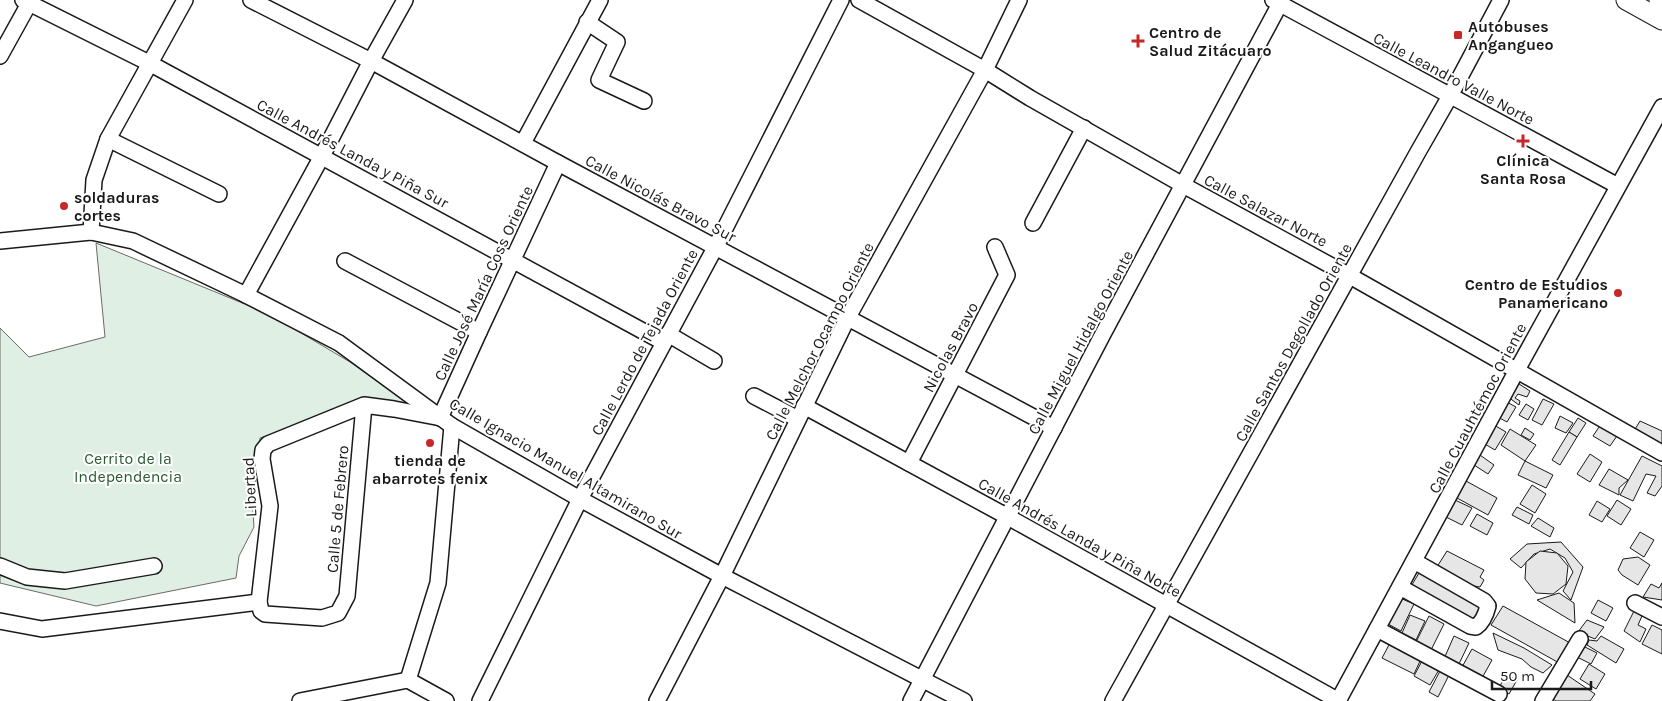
<svg xmlns="http://www.w3.org/2000/svg" width="1662" height="701" viewBox="0 0 1662 701" font-family="Karla,sans-serif">
  <rect width="100%" height="100%" fill="#fff"/>
  <path fill="#e0efe3" stroke="#6a6a6a" d="M96 243 269 314 350 362 411 405H364L260 438 257 476 254 485 253 512 254 527 239 556 236 578 96 606 0 583V328L29 357 105 337Z"/>
  <g fill="#e6e6e6" stroke="#1a1a1a">
    <path d="M1516 382 1530 391 1527 397 1518 394 1515 398 1520 401 1519 405 1508 397Z"/>
    <path d="M1543 399 1554 404 1542 425 1532 420Z"/>
    <path d="M1505 401 1516 407 1507 422 1496 416Z"/>
    <path d="M1526 404 1534 409 1528 420 1519 415Z"/>
    <path d="M1560 416 1573 423 1566 433 1555 428Z"/>
    <path d="M1578 418 1586 423 1577 437 1569 432Z"/>
    <path d="M1640 421 1662 431V446L1634 431Z"/>
    <path d="M1601 424 1619 433 1610 446 1593 436Z"/>
    <path d="M1494 425 1506 432 1495 450 1483 443Z"/>
    <path d="M1525 428 1534 434 1530 440 1521 435Z"/>
    <path d="M1510 429 1536 445 1525 461 1501 445Z"/>
    <path d="M1569 432 1577 437 1560 465 1552 460Z"/>
    <path d="M1590 454 1602 462 1590 482 1577 474Z"/>
    <path d="M1480 455 1494 465 1488 474 1474 465Z"/>
    <path d="M1642 456 1662 466V486L1655 496 1647 493 1656 476 1646 474 1633 501 1620 495Z"/>
    <path d="M1525 461 1553 475 1546 488 1518 475Z"/>
    <path d="M1609 469 1628 480 1619 488V495L1599 485Z"/>
    <path d="M1466 481 1497 498 1488 515 1457 498Z"/>
    <path d="M1532 485 1546 494 1535 513 1520 504Z"/>
    <path d="M1455 500 1472 508 1462 525 1446 517Z"/>
    <path d="M1617 500 1631 509 1621 525 1607 516Z"/>
    <path d="M1597 501 1610 509 1602 522 1589 515Z"/>
    <path d="M1517 507 1533 515 1529 524 1512 515Z"/>
    <path d="M1477 514 1493 523 1487 535 1470 526Z"/>
    <path d="M1538 518 1554 528 1550 537 1531 526Z"/>
    <path d="M1640 532 1654 540 1644 557 1630 548Z"/>
    <path d="M1561 542 1583 567 1571 600 1563 591 1573 572 1565 558 1550 549 1534 554 1521 568 1510 559 1527 544Z"/>
    <path d="M1447 551 1484 570 1480 577 1484 580 1480 587 1474 586 1471 592 1435 570Z"/>
    <path d="M1540 551 1557 553 1568 566 1566 584 1553 594 1536 593 1525 579 1526 562Z"/>
    <path d="M1638 557 1650 565 1638 585 1622 575 1618 570 1623 559Z"/>
    <path d="M1422 568 1485 605 1473 625 1410 588Z"/>
    <path d="M1662 583V600L1643 597 1651 584 1659 588Z"/>
    <path d="M1559 593 1574 603 1575 623 1537 600Z"/>
    <path d="M1400 598 1414 604 1401 631 1388 624Z"/>
    <path d="M1598 600 1613 608 1606 621 1591 613Z"/>
    <path d="M1503 606 1572 644 1561 664 1491 625Z"/>
    <path d="M1634 611 1642 616 1638 625 1646 629 1640 642 1624 631Z"/>
    <path d="M1410 615 1425 621 1416 640 1402 633Z"/>
    <path d="M1429 616 1444 624 1431 650 1416 642Z"/>
    <path d="M1587 620 1604 627 1595 639 1578 632Z"/>
    <path d="M1652 625 1662 630V654L1642 644Z"/>
    <path d="M1493 633 1524 648 1552 665 1543 673 1531 667 1522 659 1498 650Z"/>
    <path d="M1454 636 1469 643 1457 668 1443 661Z"/>
    <path d="M1601 636 1624 649 1616 663 1587 645 1589 640 1597 641Z"/>
    <path d="M1390 643 1421 659 1414 674 1382 658Z"/>
    <path d="M1581 645 1597 653 1591 664 1575 656Z"/>
    <path d="M1472 649 1492 660 1482 678 1462 667Z"/>
    <path d="M1423 659 1440 668 1430 685 1414 676Z"/>
    <path d="M1589 664 1605 674 1596 689 1580 679Z"/>
    <path d="M1440 671 1449 675 1438 697 1429 692Z"/>
    <path d="M1506 674 1517 680 1509 694 1499 688Z"/>
    <path d="M1567 675 1595 694 1590 701H1556L1553 699Z"/>
  </g>
  <g fill="none" stroke-linecap="round" stroke-linejoin="round">
    <g stroke="#1a1a1a" stroke-width="18">
      <g id="minor">
        <path d="M23 0 151 64 663 342"/>
        <path d="M251 0 371 61 558 163 1054 428"/>
        <path d="M859 0 985 70 1030 98 1183 185 1350 276 1662 453"/>
        <path d="M1273 0 1618 186"/>
        <path d="M587 22 617 42 599 80 644 101"/>
        <path d="M0 56 31 0"/>
        <path d="M108 139 219 194"/>
        <path d="M523 143 600 0"/>
        <path d="M1033 223 1084 128"/>
        <path d="M91 232 94 180 108 139 185 0"/>
        <path d="M0 241 91 232 133 241 246 295 339 343 452 426 580 499 722 576 964 701"/>
        <path d="M345 261 479 332"/>
        <path d="M246 295 322 156 371 61 405 0"/>
        <path d="M668 334 714 361"/>
        <path d="M754 396 798 419"/>
        <path d="M364 405 347 596 338 613 322 618 265 614 261 611 259 602 270 506 262 459 263 450 268 444 364 405 394 409 436 417"/>
        <path d="M804 406 1008 517 1339 701"/>
        <path d="M440 418 479 332 558 163"/>
        <path d="M909 463 1007 275 995 247"/>
        <path d="M0 566 27 577 65 581 154 566"/>
        <path d="M1400 587 1470 626 1476 627C1483 622 1486 614 1488 606L1484 601 1414 561"/>
        <path d="M1635 603 1662 617"/>
        <path d="M0 621 42 629 259 602"/>
        <path d="M1377 629 1499 694"/>
        <path d="M408 680 438 583 452 426"/>
        <path d="M300 701 408 680 446 701"/>
        <path d="M480 701 580 499 716 246 841 0"/>
        <path d="M657 701 722 576 848 317 985 70 1019 0"/>
        <path d="M911 701 1104 332 1282 0"/>
        <path d="M1113 701 1418 152 1450 96 1501 0"/>
        <path d="M1338 701 1517 370 1662 107"/>
        <path d="M1543 701 1580 639"/>
      </g>
    </g>
    <g stroke="#1a1a1a" stroke-width="21">
      <g id="major">
        <path d="M1626 0 1662 20"/>
        <path d="M1659 0 1662 2"/>
      </g>
    </g>
    <use href="#minor" stroke="#fff" stroke-width="15"/>
    <use href="#major" stroke="#fff" stroke-width="19"/>
  </g>
  <g fill="#c62828" stroke="#fff" stroke-width="2">
    <rect x="1453" y="30" width="10" height="10" rx="2.5"/>
    <path d="M1135.5 33.5h5v5h5v5h-5v5h-5v-5h-5v-5h5z"/>
    <path d="M1520.5 133.5h5v5h5v5h-5v5h-5v-5h-5v-5h5z"/>
    <circle cx="64" cy="206" r="5"/>
    <circle cx="1618" cy="293" r="5"/>
    <circle cx="430" cy="443" r="5"/>
  </g>
  <g text-anchor="middle" stroke-width="4" stroke-linejoin="round" paint-order="stroke">
    <g font-size="16" font-weight="bold" fill="#1a1a1a" stroke="#fff" text-anchor="start">
      <text x="1468" y="32">Autobuses<tspan x="1468" dy="18">Angangueo</tspan></text>
      <text x="1149" y="38">Centro de<tspan x="1149" dy="18">Salud Zitácuaro</tspan></text>
      <text x="1523" y="166" text-anchor="middle">Clínica<tspan x="1523" dy="18">Santa Rosa</tspan></text>
      <text x="74" y="203">soldaduras<tspan x="74" dy="18">cortes</tspan></text>
      <text x="1608" y="290" text-anchor="end">Centro de Estudios<tspan x="1608" dy="18">Panamericano</tspan></text>
      <text x="430" y="466" text-anchor="middle">tienda de<tspan x="430" dy="18">abarrotes fenix</tspan></text>
    </g>
    <g font-size="16" fill="#1a1a1a" stroke="#fff">
      <text transform="translate(1454 78) rotate(28)" y="6">Calle Leandro Valle Norte</text>
      <text transform="translate(353 153) rotate(28)" y="6">Calle Andrés Landa y Piña Sur</text>
      <text transform="translate(661 198) rotate(28)" y="6">Calle Nicolás Bravo Sur</text>
      <text transform="translate(1266 210) rotate(28)" y="6">Calle Salazar Norte</text>
      <text transform="translate(483 283) rotate(-65)" y="6">Calle José María Coss Oriente</text>
      <text transform="translate(819 341) rotate(-63)" y="6">Calle Melchor Ocampo Oriente</text>
      <text transform="translate(644 342) rotate(-62)" y="6">Calle Lerdo de Tejada Oriente</text>
      <text transform="translate(1080 342) rotate(-62)" y="6">Calle Miguel Hidalgo Oriente</text>
      <text transform="translate(1293 342) rotate(-61)" y="6">Calle Santos Degollado Oriente</text>
      <text transform="translate(950 347) rotate(-62)" y="6">Nicolas Bravo</text>
      <text transform="translate(1477 408) rotate(-62)" y="6">Calle Cuauhtémoc Oriente</text>
      <text transform="translate(566 468) rotate(30)" y="6">Calle Ignacio Manuel Altamirano Sur</text>
      <text transform="translate(249 487) rotate(-93)" y="6">Libertad</text>
      <text transform="translate(337 509) rotate(-85)" y="6">Calle 5 de Febrero</text>
      <text transform="translate(1080 537) rotate(29)" y="6">Calle Andrés Landa y Piña Norte</text>
    </g>
    <g font-size="16" fill="#2b5a34" stroke="#fff">
      <text x="128" y="464">Cerrito de la<tspan x="128" dy="18">Independencia</tspan></text>
    </g>
  </g>
  <path d="M1492 681v8h99v-8" fill="none" stroke="#1a1a1a" stroke-width="2.5"/>
  <text x="1500" y="681" font-size="15" fill="#1a1a1a" stroke="#ffffff" stroke-width="4" paint-order="stroke">50 m</text>
</svg>
